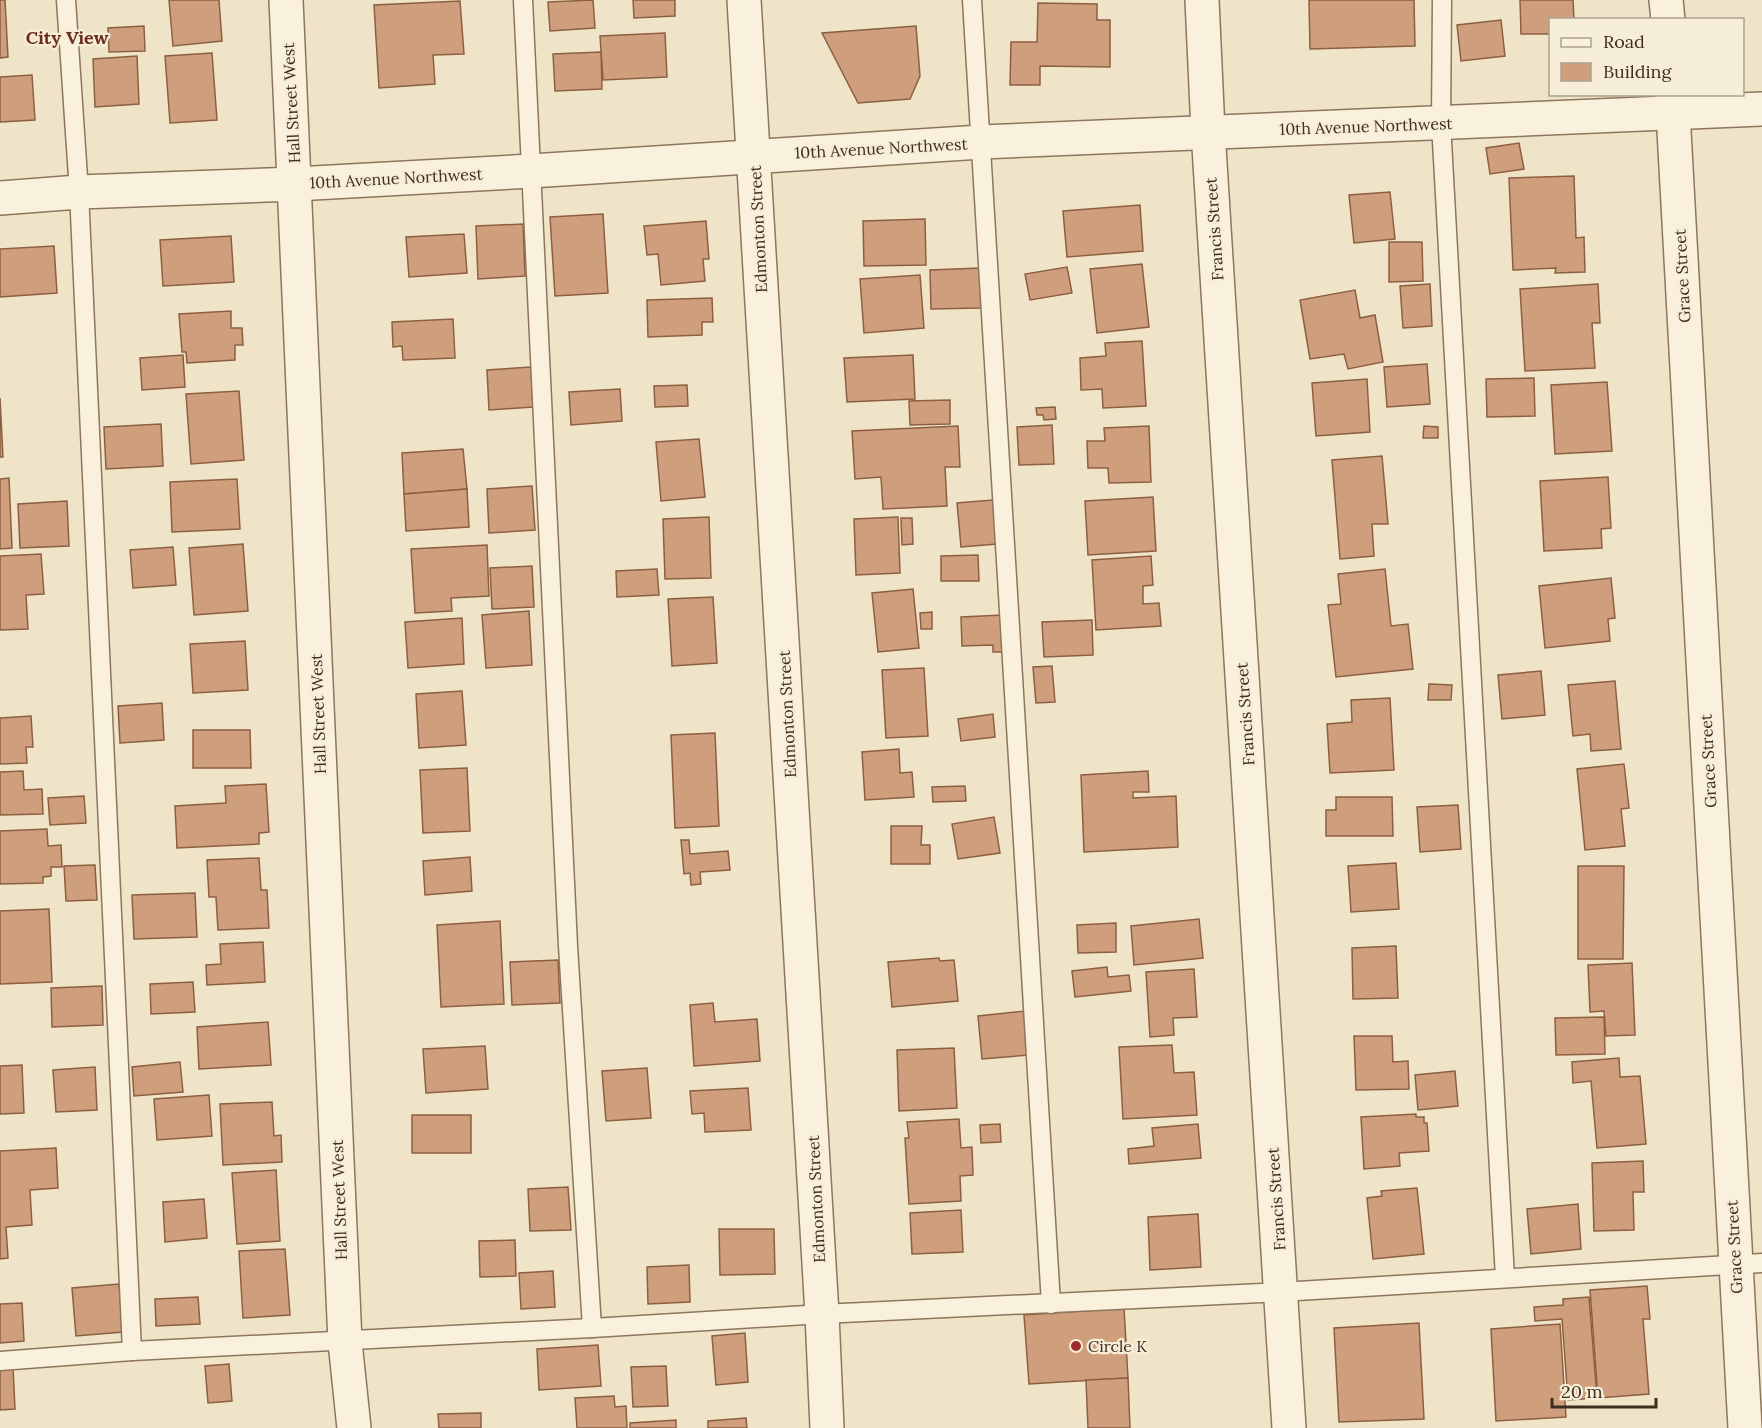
<svg xmlns="http://www.w3.org/2000/svg" width="1762" height="1428" viewBox="0 0 1762 1428" font-family="Lora,serif">
  <rect width="100%" height="100%" fill="#f0e4c8"/>
  <g fill="#cf9f7d" stroke="#8d5f41" stroke-width="1.5">
    <path d="M0 0H5L8 57 0 58Z"/>
    <path d="M169 0H219L222 41 173 46Z"/>
    <path d="M593 0 595 28 550 31 548 2Z"/>
    <path d="M633 0H675V16L634 18Z"/>
    <path d="M1309 0H1414L1415 46 1310 49Z"/>
    <path d="M1520 0H1573L1574 20H1550V34H1521Z"/>
    <path d="M460 1 464 54 433 55 435 84 379 88 374 5Z"/>
    <path d="M1038 3 1097 4V20H1110V67L1040 66V85H1010L1011 42H1037Z"/>
    <path d="M1501 20 1505 56 1461 61 1457 25Z"/>
    <path d="M144 26 145 51 109 52 108 28Z"/>
    <path d="M916 26 920 76 910 99 858 103 822 33Z"/>
    <path d="M665 33 667 77 603 80 600 36Z"/>
    <path d="M601 52 602 89 555 91 553 54Z"/>
    <path d="M212 53 217 120 170 123 165 56Z"/>
    <path d="M137 56 139 104 95 107 93 59Z"/>
    <path d="M32 75 35 120 0 122V77Z"/>
    <path d="M1519 143 1524 169 1490 174 1486 148Z"/>
    <path d="M1574 176 1576 238 1584 237 1585 272 1555 273 1556 268 1513 270 1509 178Z"/>
    <path d="M1390 192 1395 239 1354 243 1349 195Z"/>
    <path d="M1140 205 1143 251 1067 257 1063 211Z"/>
    <path d="M603 214 608 293 555 296 550 217Z"/>
    <path d="M925 219 926 265 864 266 863 221Z"/>
    <path d="M706 221 709 259H703L705 281 661 285 658 254 647 255 644 226Z"/>
    <path d="M523 224 525 276 478 279 476 226Z"/>
    <path d="M464 234 467 273 409 277 406 237Z"/>
    <path d="M231 236 234 282 163 286 160 240Z"/>
    <path d="M1389 242H1422L1423 281 1389 282Z"/>
    <path d="M54 246 57 293 0 297V249Z"/>
    <path d="M1142 264 1149 327 1097 333 1090 269Z"/>
    <path d="M1067 267 1072 293 1030 300 1025 274Z"/>
    <path d="M980 268 981 308 931 309 930 270Z"/>
    <path d="M920 275 924 328 864 333 860 279Z"/>
    <path d="M1430 284 1432 326 1403 328 1400 286Z"/>
    <path d="M1598 284 1600 323H1592L1595 368 1525 371 1520 289Z"/>
    <path d="M1355 290 1360 318 1375 315 1383 362 1348 369 1344 354 1310 359 1300 300Z"/>
    <path d="M712 298 713 322H702V335L648 337 647 300Z"/>
    <path d="M231 311V328H242L243 345H235V360L187 363 186 352H182L179 314Z"/>
    <path d="M453 319 455 358 403 360 402 346 393 347 392 322Z"/>
    <path d="M1142 341 1146 406 1103 408 1102 389 1081 390 1080 358 1106 356 1105 343Z"/>
    <path d="M183 355 185 387 142 390 140 358Z"/>
    <path d="M913 355 915 399 847 402 844 358Z"/>
    <path d="M1427 364 1430 404 1387 407 1384 367Z"/>
    <path d="M531 367 533 407 489 410 487 370Z"/>
    <path d="M1534 378 1535 416 1487 417 1486 379Z"/>
    <path d="M1367 379 1370 432 1316 436 1312 383Z"/>
    <path d="M1607 382 1612 451 1555 454 1551 385Z"/>
    <path d="M687 385 688 406 655 407 654 386Z"/>
    <path d="M620 389 622 421 571 425 569 392Z"/>
    <path d="M239 391 244 460 191 464 186 394Z"/>
    <path d="M0 398 3 457H0Z"/>
    <path d="M950 400V424L910 425 909 401Z"/>
    <path d="M1055 407 1056 419 1044 420 1043 415H1037L1036 408Z"/>
    <path d="M161 424 163 466 106 469 104 427Z"/>
    <path d="M1052 425 1054 464 1019 465 1017 427Z"/>
    <path d="M958 426 960 467H945L947 506 883 509 881 477 855 479 852 431Z"/>
    <path d="M1149 426 1151 482 1109 483 1108 468H1088L1087 441H1105L1104 428Z"/>
    <path d="M1424 426 1438 427V438H1423Z"/>
    <path d="M699 439 705 497 661 501 656 442Z"/>
    <path d="M463 449 467 489 404 494 402 453Z"/>
    <path d="M1382 456 1388 524H1372L1374 556 1340 559 1332 460Z"/>
    <path d="M1608 477 1611 528 1601 529 1602 548 1544 551 1540 481Z"/>
    <path d="M9 478 12 548 0 549V479Z"/>
    <path d="M237 479 240 529 172 532 170 482Z"/>
    <path d="M532 486 535 530 489 533 487 489Z"/>
    <path d="M467 489 469 527 406 531 404 494Z"/>
    <path d="M1153 497 1156 551 1088 555 1085 501Z"/>
    <path d="M993 500 997 544 961 547 957 503Z"/>
    <path d="M67 501 69 546 20 548 18 504Z"/>
    <path d="M709 517 711 578 665 579 663 519Z"/>
    <path d="M898 517 900 573 856 575 854 519Z"/>
    <path d="M901 518H912L913 544 902 545Z"/>
    <path d="M243 544 248 611 194 615 189 548Z"/>
    <path d="M487 545 489 596 451 598 452 611 415 613 411 549Z"/>
    <path d="M173 547 176 585 133 588 130 550Z"/>
    <path d="M41 554 44 594 26 595 28 629 0 630V556Z"/>
    <path d="M978 555 979 581H941V556Z"/>
    <path d="M1151 556 1153 585 1143 586V604L1159 603 1161 626 1096 630 1092 560Z"/>
    <path d="M532 566 534 607 492 609 490 568Z"/>
    <path d="M657 569 659 595 617 597 616 571Z"/>
    <path d="M1385 569 1391 626 1408 624 1413 669 1336 677 1328 605 1341 604 1338 574Z"/>
    <path d="M1611 578 1615 618 1608 619 1610 641 1545 648 1539 586Z"/>
    <path d="M913 589 919 648 878 652 872 593Z"/>
    <path d="M713 597 717 663 672 666 668 599Z"/>
    <path d="M529 611 532 665 486 668 482 615Z"/>
    <path d="M932 612V629H921L920 613Z"/>
    <path d="M1003 615 1004 652H993V645L962 646 961 617Z"/>
    <path d="M462 618 464 664 408 668 405 622Z"/>
    <path d="M1092 620 1093 655 1044 657 1042 622Z"/>
    <path d="M245 641 248 690 193 693 190 644Z"/>
    <path d="M1052 666 1055 702 1036 703 1033 667Z"/>
    <path d="M924 668 928 736 886 738 882 670Z"/>
    <path d="M1541 671 1545 715 1502 719 1498 675Z"/>
    <path d="M1615 681 1621 749 1591 751 1590 734 1573 736 1568 685Z"/>
    <path d="M1429 684 1452 685 1451 700H1428Z"/>
    <path d="M462 691 466 745 419 748 416 694Z"/>
    <path d="M1390 698 1394 770 1330 773 1327 724 1352 722 1351 700Z"/>
    <path d="M162 703 164 740 120 743 118 706Z"/>
    <path d="M993 714 995 737 961 741 958 719Z"/>
    <path d="M31 716 33 747H26L27 763 0 764V718Z"/>
    <path d="M193 730H250L251 768H193Z"/>
    <path d="M715 733 719 826 675 828 671 735Z"/>
    <path d="M899 749 900 773 912 772 914 797 865 800 862 752Z"/>
    <path d="M1624 764 1629 808 1621 809 1625 846 1585 850 1577 769Z"/>
    <path d="M467 768 470 831 423 833 420 770Z"/>
    <path d="M23 771 24 790 42 789 43 814 0 815V772Z"/>
    <path d="M1148 771 1149 792H1133V798L1176 796 1178 847 1084 852 1081 775Z"/>
    <path d="M266 784 269 832 259 833V844L177 848 175 806 226 803 225 786Z"/>
    <path d="M965 786 966 801 933 802 932 787Z"/>
    <path d="M84 796 86 823 50 825 48 798Z"/>
    <path d="M1336 797H1392L1393 836H1326V810H1336Z"/>
    <path d="M1458 805 1461 849 1420 852 1417 807Z"/>
    <path d="M994 817 1000 853 958 859 952 824Z"/>
    <path d="M891 826H922L921 845H930V864H891Z"/>
    <path d="M47 829 48 846 61 845 62 867H51V876L43 877V883L0 884V831Z"/>
    <path d="M681 840H689L690 854 728 851 730 870 700 872 701 884 691 885 690 873 684 874Z"/>
    <path d="M470 857 472 891 425 895 423 861Z"/>
    <path d="M259 858 261 890H267L269 928 218 930 216 897H209L207 860Z"/>
    <path d="M1396 863 1399 909 1351 912 1348 866Z"/>
    <path d="M95 865 97 900 66 901 64 866Z"/>
    <path d="M1578 866H1624L1623 959H1578Z"/>
    <path d="M195 893 197 937 134 939 132 895Z"/>
    <path d="M49 909 52 982 0 984V911Z"/>
    <path d="M1199 919 1203 958 1134 965 1131 926Z"/>
    <path d="M500 921 504 1004 441 1007 437 925Z"/>
    <path d="M1116 923V952L1078 953 1077 925Z"/>
    <path d="M263 942 265 982 207 985 206 965 221 964 220 944Z"/>
    <path d="M1396 946 1398 998 1353 999 1352 948Z"/>
    <path d="M939 958 940 961 954 960 958 1001 892 1007 888 962Z"/>
    <path d="M558 960 560 1003 512 1005 510 962Z"/>
    <path d="M1632 963 1635 1035 1606 1036 1604 1011 1590 1012 1588 965Z"/>
    <path d="M1107 967 1108 977 1129 975 1131 991 1075 997 1072 971Z"/>
    <path d="M1194 969 1197 1017 1173 1018 1174 1035 1150 1037 1146 972Z"/>
    <path d="M193 982 195 1012 151 1014 150 984Z"/>
    <path d="M102 986 103 1025 52 1027 51 988Z"/>
    <path d="M713 1003 715 1022 757 1019 760 1061 694 1066 690 1005Z"/>
    <path d="M1025 1011 1029 1055 982 1059 978 1016Z"/>
    <path d="M1604 1017 1605 1054 1556 1055 1555 1018Z"/>
    <path d="M268 1022 271 1065 199 1069 197 1027Z"/>
    <path d="M1354 1036H1392L1393 1062 1408 1061 1409 1089 1356 1090Z"/>
    <path d="M1172 1045 1174 1073 1194 1072 1197 1115 1123 1119 1119 1047Z"/>
    <path d="M485 1046 488 1089 426 1093 423 1049Z"/>
    <path d="M954 1048 957 1108 899 1111 897 1050Z"/>
    <path d="M1619 1058 1620 1077 1640 1076 1646 1144 1597 1148 1591 1081 1573 1083 1572 1062Z"/>
    <path d="M180 1062 183 1092 134 1096 132 1067Z"/>
    <path d="M22 1065 24 1113 0 1114V1066Z"/>
    <path d="M95 1067 97 1110 56 1112 53 1070Z"/>
    <path d="M647 1068 651 1118 606 1121 602 1071Z"/>
    <path d="M1455 1071 1458 1106 1418 1110 1415 1075Z"/>
    <path d="M748 1088 751 1130 705 1132 704 1113 692 1114 690 1091Z"/>
    <path d="M209 1095 212 1136 157 1140 154 1099Z"/>
    <path d="M272 1102 274 1136 281 1135 282 1162 223 1165 220 1104Z"/>
    <path d="M1416 1114V1117H1424V1123H1427L1429 1151 1399 1153 1400 1166 1364 1169 1361 1117Z"/>
    <rect x="412" y="1115" width="59" height="38"/>
    <path d="M959 1119 961 1148 972 1147 973 1175 960 1176 961 1201 909 1204 905 1138H909L907 1122Z"/>
    <path d="M1000 1124 1001 1142 981 1143 980 1125Z"/>
    <path d="M1198 1124 1201 1158 1129 1164 1128 1149 1154 1146 1152 1128Z"/>
    <path d="M56 1148 58 1188 30 1190 32 1225 6 1227 8 1258 0 1259V1151Z"/>
    <path d="M1643 1161 1644 1192H1633L1634 1230 1594 1231 1592 1163Z"/>
    <path d="M276 1170 280 1241 237 1244 232 1173Z"/>
    <path d="M568 1187 571 1230 530 1231 528 1189Z"/>
    <path d="M1417 1188 1424 1254 1373 1259 1367 1198 1382 1196 1381 1191Z"/>
    <path d="M204 1199 207 1238 165 1242 163 1202Z"/>
    <path d="M1578 1204 1581 1249 1531 1254 1527 1209Z"/>
    <path d="M961 1210 963 1252 912 1254 910 1213Z"/>
    <path d="M1198 1214 1201 1267 1150 1270 1148 1217Z"/>
    <path d="M719 1229H774L775 1274 720 1275Z"/>
    <path d="M515 1240 516 1276 480 1277 479 1241Z"/>
    <path d="M285 1249 290 1315 243 1318 239 1251Z"/>
    <path d="M689 1265 690 1302 648 1304 647 1267Z"/>
    <path d="M553 1271 555 1307 521 1309 519 1273Z"/>
    <path d="M119 1284 123 1332 76 1336 72 1288Z"/>
    <path d="M1647 1286 1650 1319H1643L1649 1394 1598 1398 1590 1290Z"/>
    <path d="M198 1297 200 1324 156 1326 155 1299Z"/>
    <path d="M1589 1297 1597 1398 1568 1400 1562 1319 1535 1321 1534 1307 1563 1305V1299Z"/>
    <path d="M22 1303 24 1341 0 1343V1304Z"/>
    <path d="M1124 1308 1128 1378 1029 1384 1024 1315Z"/>
    <path d="M1419 1323 1424 1419 1339 1422 1334 1328Z"/>
    <path d="M1560 1324 1566 1417 1496 1421 1491 1329Z"/>
    <path d="M745 1333 748 1382 716 1385 712 1336Z"/>
    <path d="M598 1345 601 1386 539 1390 537 1349Z"/>
    <path d="M229 1364 232 1401 208 1403 205 1366Z"/>
    <path d="M666 1366 668 1406 633 1407 631 1367Z"/>
    <path d="M13 1367 15 1409 0 1410V1368Z"/>
    <path d="M1128 1378 1130 1428H1088L1086 1380Z"/>
    <path d="M614 1396 615 1407 626 1406 627 1428H577L575 1398Z"/>
    <path d="M481 1413V1428H439L438 1414Z"/>
    <path d="M746 1418 747 1428H708V1421Z"/>
    <path d="M676 1420V1428H630V1423Z"/>
  </g>
  <g fill="none" stroke-linecap="round" stroke-linejoin="round">
    <g stroke="#8d765c" stroke-width="21">
      <g id="service">
        <path d="M66 0 79 192 132 1351"/>
        <path d="M523 0 568 946 592 1328"/>
        <path d="M972 0 1051 1304"/>
        <path d="M1442 0 1441 123 1505 1278"/>
        <path d="M0 1361 132 1351 592 1328 822 1314 1281 1292 1762 1263"/>
      </g>
    </g>
    <g stroke="#8d765c" stroke-width="36">
      <g id="minor">
        <path d="M286 0 345 1342 354 1428"/>
        <path d="M744 0 822 1314 827 1428"/>
        <path d="M1202 0 1208 131 1289 1428"/>
        <path d="M0 198 79 192 295 184 531 171 981 142 1762 109"/>
      </g>
    </g>
    <g stroke="#8d765c" stroke-width="36">
      <g id="tertiary">
        <path d="M1666 0 1668 20"/>
        <path d="M1672 94 1745 1428"/>
      </g>
    </g>
    <use href="#service" stroke="#faf1dc" stroke-width="18"/>
    <use href="#minor" stroke="#faf1dc" stroke-width="33"/>
    <use href="#tertiary" stroke="#faf1dc" stroke-width="33"/>
  </g>
  <circle fill="#9e2a2b" stroke="#f7eed8" stroke-width="2" cx="1076" cy="1346" r="6"/>
  <g text-anchor="middle" stroke-width="4.5" stroke-linejoin="round" paint-order="stroke">
    <g font-size="16" fill="#3d2e20" stroke="#f7eed8">
      <text transform="translate(291 103) rotate(-93)" y="6">Hall Street West</text>
      <text transform="translate(1366 126) rotate(-2)" y="6">10th Avenue Northwest</text>
      <text transform="translate(881 148) rotate(-3)" y="6">10th Avenue Northwest</text>
      <text transform="translate(396 178) rotate(-3)" y="6">10th Avenue Northwest</text>
      <text transform="translate(758 229) rotate(-93)" y="6">Edmonton Street</text>
      <text transform="translate(1214 229) rotate(-94)" y="6">Francis Street</text>
      <text transform="translate(1682 276) rotate(-93)" y="6">Grace Street</text>
      <text transform="translate(318 714) rotate(-92)" y="6">Hall Street West</text>
      <text transform="translate(787 714) rotate(-93)" y="6">Edmonton Street</text>
      <text transform="translate(1245 714) rotate(-94)" y="6">Francis Street</text>
      <text transform="translate(1708 761) rotate(-93)" y="6">Grace Street</text>
      <text transform="translate(816 1199) rotate(-93)" y="6">Edmonton Street</text>
      <text transform="translate(1276 1199) rotate(-94)" y="6">Francis Street</text>
      <text transform="translate(339 1200) rotate(-92)" y="6">Hall Street West</text>
      <text transform="translate(1734 1247) rotate(-93)" y="6">Grace Street</text>
    </g>
    <g font-size="16" fill="#3d2e20" stroke="#f7eed8" text-anchor="start">
      <text x="1088" y="1352">Circle K</text>
    </g>
    <g font-size="18" font-weight="bold" fill="#6b2e1e" stroke="#f7eed8">
      <text x="67" y="44">City View</text>
    </g>
  </g>
  <rect x="1549" y="18" width="195" height="78" fill="#f7eed8" stroke="#ada18e" stroke-width="1.5"/>
  <rect x="1561" y="38" width="30" height="9" fill="#faf1dc" stroke="#ada18e" stroke-width="1.5"/>
  <text x="1603" y="48" font-size="18" fill="#3d2e20">Road</text>
  <rect x="1561" y="63" width="30" height="18" fill="#cf9f7d" stroke="#ada18e" stroke-width="1.5"/>
  <text x="1603" y="78" font-size="18" fill="#3d2e20">Building</text>
  <path d="M1552 1398v9h104v-9" fill="none" stroke="#3d2e20" stroke-width="3"/>
  <text x="1561" y="1398" font-size="18" fill="#3d2e20" stroke="#f7eed8" stroke-width="4.5" paint-order="stroke">20 m</text>
</svg>
